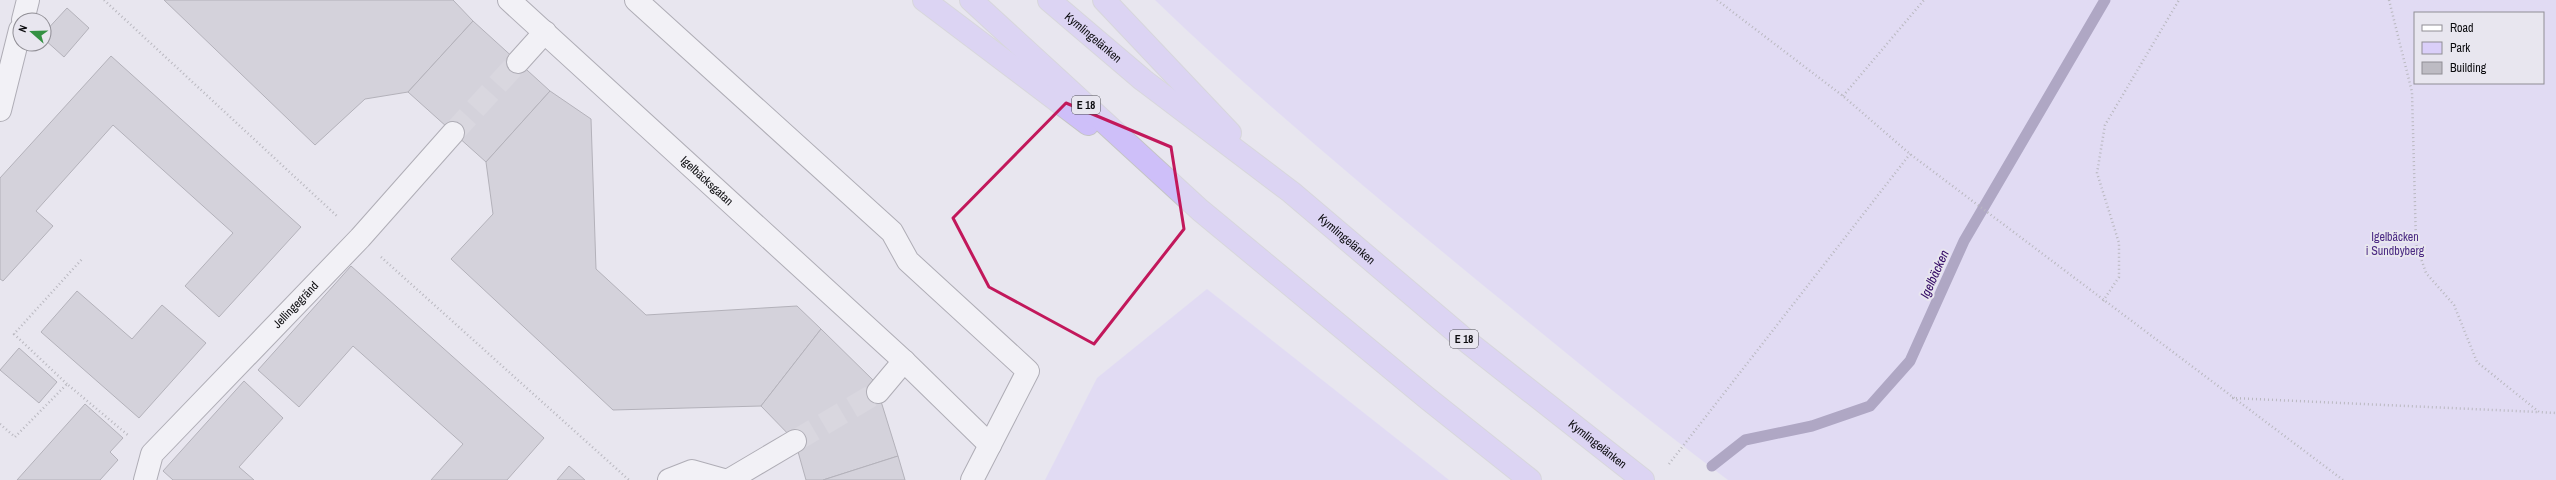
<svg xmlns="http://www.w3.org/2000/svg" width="2556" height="480" viewBox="0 0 2556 480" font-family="'Archivo Narrow',sans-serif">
  <rect width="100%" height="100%" fill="#e8e6ef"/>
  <g fill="#dacff9" fill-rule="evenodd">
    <path d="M1155 0H2556V480H1728C1644 418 1564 351 1484 286 1371 193 1260 101 1155 0ZM2415 13H2543V83H2415Z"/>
    <path d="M1207 289 1449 480H1045L1097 378Z"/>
  </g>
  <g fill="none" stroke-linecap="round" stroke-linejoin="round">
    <path stroke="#6b5c91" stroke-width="11" d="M1712 466 1745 440 1812 426 1870 406 1910 361 1964 241 2105 0"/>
  </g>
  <g fill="#bdbbc3" stroke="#74727a">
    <path d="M164 0H453L473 21 408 92 365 99 315 145Z"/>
    <path d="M67 8 89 28 64 57 44 39V33Z"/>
    <path d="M473 21 550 91 486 162 408 92Z"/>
    <path d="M111 56 301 227 219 317 185 286 233 233 113 125 36 211 53 226 3 281 0 279V178Z"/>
    <path d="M550 91 591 119 596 269 646 315 797 306 821 329 761 406 613 410 451 259 493 214 486 162Z"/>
    <path d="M351 266 544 438 507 480H431L463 444 353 346 299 407 258 370Z"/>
    <path d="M77 291 132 339 162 305 206 343 139 418 41 332Z"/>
    <path d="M821 329 875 382 898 456 823 480H806L795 441 761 406Z"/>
    <path d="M19 348 57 382 39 403 0 370Z"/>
    <path d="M244 381 283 418 239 467 254 480H173L163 471Z"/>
    <path d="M85 404 123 438 110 452 118 460 100 480H17Z"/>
    <path d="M898 456 905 480H823Z"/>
    <path d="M569 466 585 480H557Z"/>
  </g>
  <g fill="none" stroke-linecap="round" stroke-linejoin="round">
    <g stroke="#c7c5cd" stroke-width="22" stroke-dasharray="22 11" stroke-linecap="butt">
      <path d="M453 133 518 62"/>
      <path d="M795 441 878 392"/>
    </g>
    <g stroke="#6b6971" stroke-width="24">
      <g id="minor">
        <path id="s1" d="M509 0 904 361 990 445"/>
        <path d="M636 0 892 232 908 261 1028 371 972 480"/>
        <path d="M23 20 28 0"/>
        <path d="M518 62 545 32"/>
        <path d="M0 110 20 30"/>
        <path d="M878 392 904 361"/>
        <path id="s2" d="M145 480 152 454 360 238 453 133"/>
        <path d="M669 480 692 471 724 480"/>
        <path d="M729 480 795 441"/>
      </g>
    </g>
    <g stroke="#c4c4c5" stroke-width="24">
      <g id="highway">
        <path d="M924 0 1088 124"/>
        <path d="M971 0 1200 210 1427 398 1530 480"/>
        <path id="s3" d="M1049 0 1143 80 1291 192 1469 343 1643 480"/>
        <path d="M1104 0 1230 133"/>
      </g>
    </g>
    <g stroke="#818086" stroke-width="2.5" stroke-dasharray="1 3" stroke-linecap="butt">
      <path d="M104 0 338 217"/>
      <path d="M1717 0 1843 96 1910 154 2343 480"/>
      <path d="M2389 0 2412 92 2416 244 2426 273 2454 305 2477 362 2539 412 2556 413"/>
      <path d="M1843 96 1924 0"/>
      <path d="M381 257 629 480"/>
      <path d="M2103 301 2119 277V243L2097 173 2105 125 2179 0"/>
      <path d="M67 384 14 334 83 258"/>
      <path d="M2232 398 2538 412"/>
      <path d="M0 424 15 437 67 384 129 436"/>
      <path d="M1669 464 1910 154"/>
    </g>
    <use href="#minor" stroke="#fff" stroke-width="22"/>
    <use href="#highway" stroke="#cebff9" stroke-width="22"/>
  </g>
  <path d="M0 0H2556V480H0ZM1066 103 1171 147 1184 229 1094 344 989 287 953 218Z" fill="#e8e6ef" fill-opacity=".55" fill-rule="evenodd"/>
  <path fill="none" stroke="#c2185b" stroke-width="3" stroke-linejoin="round" d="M1066 103 1171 147 1184 229 1094 344 989 287 953 218Z"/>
  <g text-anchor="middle" stroke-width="4" stroke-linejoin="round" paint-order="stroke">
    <g fill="#e8e6ef" stroke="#4d4d52" stroke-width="1">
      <rect x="1072" y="96" width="28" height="18" rx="3"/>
      <rect x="1450" y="330" width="28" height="18" rx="3"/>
    </g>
    <g font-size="11" font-weight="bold" fill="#0b0b0e">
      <text x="1086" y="109">E 18</text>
      <text x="1464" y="343">E 18</text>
    </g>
    <g font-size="12" fill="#0b0b0e" stroke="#e8e6ef">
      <text dy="4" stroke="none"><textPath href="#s3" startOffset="58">Kymlingelänken</textPath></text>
      <text dy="4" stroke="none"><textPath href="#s1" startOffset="268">Igelbäcksgatan</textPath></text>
      <text dy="4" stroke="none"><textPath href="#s3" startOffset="382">Kymlingelänken</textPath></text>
      <text dy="4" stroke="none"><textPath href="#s2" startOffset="234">Jellingegränd</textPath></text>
      <text dy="4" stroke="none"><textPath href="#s3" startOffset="706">Kymlingelänken</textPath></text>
    </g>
    <g font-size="12" fill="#4c2b83" stroke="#e8e6ef">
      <text x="2395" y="241">Igelbäcken<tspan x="2395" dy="14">i Sundbyberg</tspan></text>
    </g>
    <g font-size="13" font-style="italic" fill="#330964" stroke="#e8e6ef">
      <text transform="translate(1934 274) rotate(-66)" y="5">Igelbäcken</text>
    </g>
  </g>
  <rect x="2414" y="12" width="130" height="72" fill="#e8e6ef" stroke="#908e95"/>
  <rect x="2422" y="25" width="20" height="6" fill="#ffffff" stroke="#908e95"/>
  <text x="2450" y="32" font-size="12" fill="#0b0b0e">Road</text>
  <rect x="2422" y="42" width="20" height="12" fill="#dacff9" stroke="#908e95"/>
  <text x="2450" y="52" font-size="12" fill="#0b0b0e">Park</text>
  <rect x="2422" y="62" width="20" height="12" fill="#bdbbc3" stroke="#908e95"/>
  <text x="2450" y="72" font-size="12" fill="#0b0b0e">Building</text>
  <g transform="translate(32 32) rotate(290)"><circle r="19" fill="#e8e6ef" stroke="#908e95"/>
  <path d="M0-3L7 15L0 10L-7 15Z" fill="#349143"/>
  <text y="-6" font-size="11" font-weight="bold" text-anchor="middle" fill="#0b0b0e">N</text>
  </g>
</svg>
